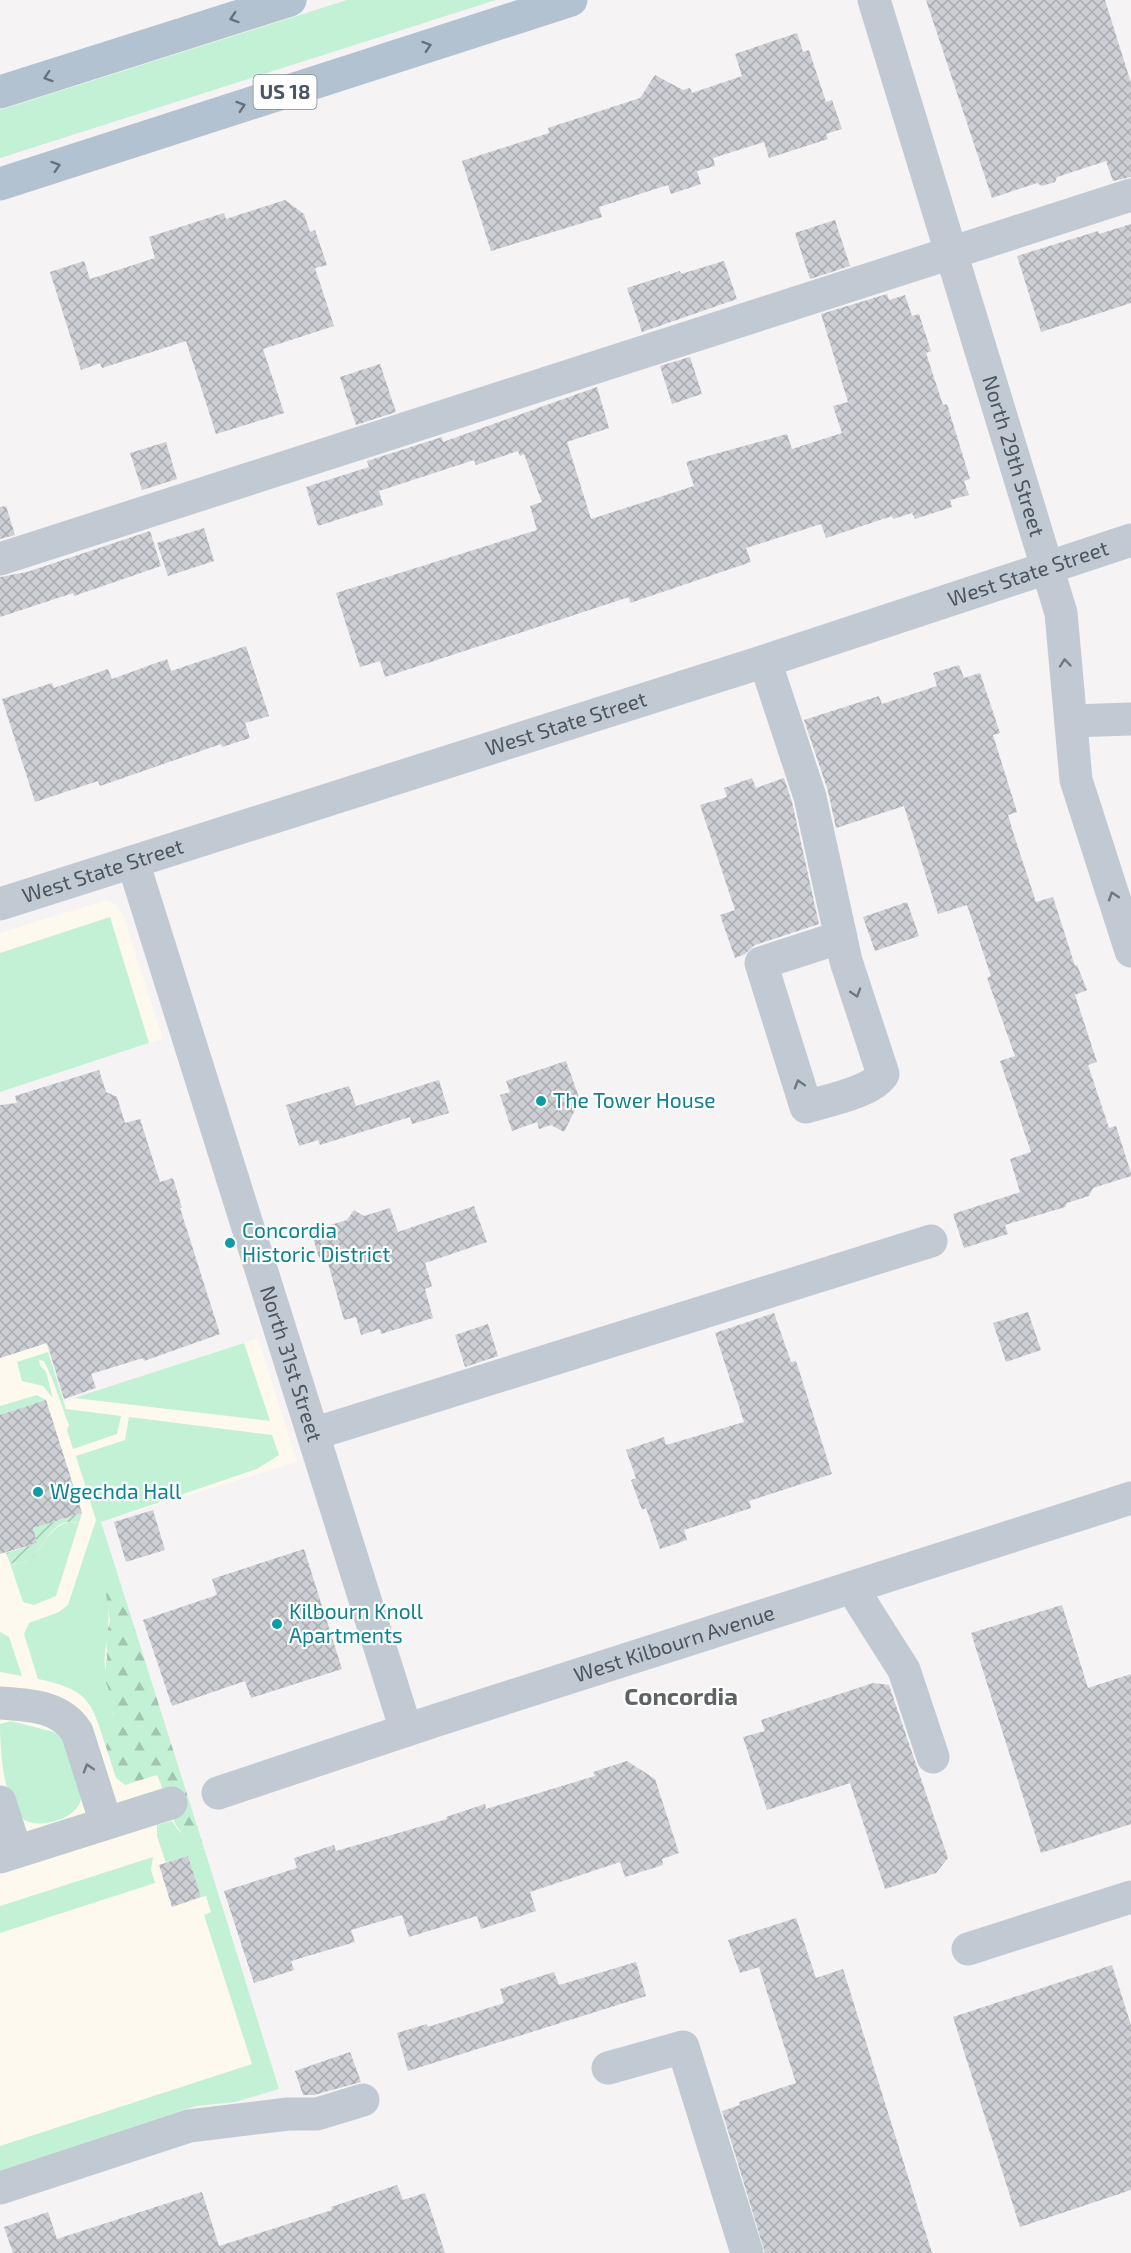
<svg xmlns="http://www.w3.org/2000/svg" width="1131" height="2253" viewBox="0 0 1131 2253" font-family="'Exo 2',sans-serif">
  <defs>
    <pattern id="forest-firs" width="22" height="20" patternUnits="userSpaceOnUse" patternTransform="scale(1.5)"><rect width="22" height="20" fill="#c3f1d5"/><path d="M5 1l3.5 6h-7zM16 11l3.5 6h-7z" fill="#a0c6b0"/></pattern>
    <pattern id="garden-furrows" width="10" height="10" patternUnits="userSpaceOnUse" patternTransform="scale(1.5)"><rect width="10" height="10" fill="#c3f1d5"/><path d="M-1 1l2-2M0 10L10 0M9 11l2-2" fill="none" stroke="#a0c6b0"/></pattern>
    <pattern id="building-cross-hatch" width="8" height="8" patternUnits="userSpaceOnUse" patternTransform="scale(1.5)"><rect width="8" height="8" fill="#cdcfd5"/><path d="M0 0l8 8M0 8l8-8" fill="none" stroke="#a8abb0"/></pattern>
  </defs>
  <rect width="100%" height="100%" fill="#f5f3f3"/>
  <g fill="#fdf9ef">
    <path d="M106 900 117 905 123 915 163 1039 0 1092V933Z"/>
    <path d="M0 1200 64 1402 258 1338 297 1462 101 1522 279 2089 235 2102 196 2106 0 2171Z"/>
  </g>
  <g fill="#c3f1d5">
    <path d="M347 0H496L0 158V110Z"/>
    <path d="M110 917 149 1043 0 1092V953Z"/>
    <path d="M244 1343 270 1421 74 1398Z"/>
    <path d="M48 1352 66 1409 121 1416 117 1434 73 1449 67 1430 69 1425C60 1403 55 1382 44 1361L39 1360 40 1365 46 1372 53 1398 43 1386 22 1381 17 1362Z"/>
    <path d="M37 1395 46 1400 0 1415V1406Z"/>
    <path d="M129 1417 272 1435 279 1455 257 1469 101 1522 122 1588 117 1585 107 1600C112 1623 103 1646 105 1669 106 1680 111 1690 113 1701 116 1717 110 1732 106 1747 91 1700 89 1690 38 1679L24 1634 29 1623 59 1612 68 1605 96 1520 76 1456 125 1440Z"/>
    <path d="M70 1522 79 1523 56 1596 34 1605 23 1602 10 1563C43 1569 41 1526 70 1522Z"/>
    <path d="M0 1632 9 1637 22 1676 0 1672Z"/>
    <path d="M11 1721 62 1734C67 1751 80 1779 81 1796 82 1819 34 1832 21 1817 3 1798 0 1749 0 1724Z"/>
    <path d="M172 1821 178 1830 199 1849 204 1848 279 2089 235 2102 196 2106 0 2171V2146L252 2064 204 1915 211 1912 206 1896 201 1897 188 1856 166 1863 157 1836V1825Z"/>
    <path d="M153 1857 151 1870 155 1883 0 1933V1906Z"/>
  </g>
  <path fill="url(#forest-firs)" d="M118 1585 122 1588 204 1848 199 1849C167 1826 172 1807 157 1775L125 1785 116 1778 106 1747 114 1714 113 1701 104 1677 107 1658 106 1637 110 1621 106 1594 110 1588Z"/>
  <path fill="url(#garden-furrows)" d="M82 1513 79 1523C42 1513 46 1570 10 1563L6 1553 37 1543 33 1528Z"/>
  <g fill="url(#building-cross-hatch)">
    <path d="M926 0H1105L1131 83V177L1113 181 1106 161 1057 177 1055 182 1042 186 1037 183 992 198Z"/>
    <path d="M797 33 803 52 809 50 826 102 832 100 842 129 826 134 828 139 769 158 764 142 713 158 715 166 697 171 701 184 671 194 668 185 599 207 602 217 491 251 462 161 549 133 548 128 640 98 655 75 683 90 690 88 692 93 742 76 735 54Z"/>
    <path d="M285 200 304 214 310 232 315 230 327 265 315 268 334 326 263 349 284 413 216 434 186 341 102 368 100 363 81 370 50 272 84 261 90 279 155 258 149 237 224 213 226 219Z"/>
    <path d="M835 220 850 266 810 279 795 233Z"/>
    <path d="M1131 224V303L1041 332 1017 256 1098 231 1099 234Z"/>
    <path d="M724 261 737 299 642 332 627 288 680 271 681 274Z"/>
    <path d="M887 294 889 300 905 295 912 316 919 314 931 351 926 353 943 405 947 404 970 479 964 481 969 495 950 500 952 507 915 519 912 513 893 519 892 516 826 538 821 524 746 548 751 562 630 603 629 597 385 677 380 661 360 667 336 593 537 530 530 506 542 502 524 454 520 456 518 451 476 465 474 460 379 491 383 505 318 526 306 487 369 467 367 461 442 437 443 442 597 387 609 428 567 442 591 519 694 486 686 462 787 434 792 449 842 433 833 406 848 402 821 314Z"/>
    <path d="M690 357 702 394 672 404 660 366Z"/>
    <path d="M380 364 396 412 356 425 340 377Z"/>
    <path d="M166 442 177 479 142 490 130 453Z"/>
    <path d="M6 506 15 535 0 539V507Z"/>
    <path d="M204 528 214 561 168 576 157 543Z"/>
    <path d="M150 531 161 566 74 596 73 593 0 617V577L27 572Z"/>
    <path d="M246 646 269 716 245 723 250 738 222 747 221 744 100 786 98 781 35 802 2 699 52 683 54 688 108 669 112 679 167 659 171 671Z"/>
    <path d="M959 665 964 678 980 673 1000 733 993 735 1017 812 1008 815 1013 832 1036 902 1053 897 1075 966 1077 965 1087 990 1075 995 1097 1062 1088 1065 1109 1128 1116 1126 1131 1173V1176L1093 1188 1089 1196 1067 1203 1065 1207 1005 1225 1008 1234 964 1248 953 1214 1020 1192 1010 1159 1031 1152 1000 1061 1015 1056 987 978 991 976 967 905 938 914 904 806 836 828 828 791 804 720 879 696 882 704 937 686 933 673Z"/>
    <path d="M752 778 756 788 784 778 792 802 819 924 755 945 745 954 735 958 720 915 735 910 700 805 727 797 724 788Z"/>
    <path d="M907 902 919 936 875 951 863 917Z"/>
    <path d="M566 1061 580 1100 564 1132 551 1125 539 1129 537 1122 512 1131 500 1095 510 1092 506 1081Z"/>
    <path d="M99 1070 106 1092 117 1097 125 1123 140 1119 160 1182 173 1178 182 1208H180L220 1334 144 1361 143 1358 91 1374 96 1388 64 1399 47 1343 0 1358V1105L17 1103 15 1096Z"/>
    <path d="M439 1080 449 1113 412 1124 410 1117 320 1145 318 1140 299 1146 286 1105 349 1086 356 1106Z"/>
    <path d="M474 1206 487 1242 425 1263 432 1286 425 1289 433 1318 381 1334 380 1329 361 1335 356 1317 344 1320 326 1256 319 1258 311 1231 347 1220 354 1210 364 1216 390 1208 398 1232Z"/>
    <path d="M1028 1312 1041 1350 1006 1362 993 1323Z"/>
    <path d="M774 1313 791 1362 796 1361 832 1474 749 1501 751 1508 684 1530 687 1540 660 1549 646 1508 642 1510 631 1480 636 1478 626 1450 664 1437 666 1445 744 1422 715 1333Z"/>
    <path d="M488 1324 498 1356 465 1367 455 1335Z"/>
    <path d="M46 1400 82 1513 33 1528 37 1543 0 1554V1415Z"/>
    <path d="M153 1510 165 1550 126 1562 114 1522Z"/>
    <path d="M304 1549 342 1669 251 1698 245 1681 172 1706 143 1620 217 1595 212 1579Z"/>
    <path d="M1062 1605 1088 1688 1131 1674V1824L1041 1853 971 1633Z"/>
    <path d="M873 1683 889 1685 948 1858 936 1873 885 1889 850 1783 767 1810 743 1737 765 1731 761 1720Z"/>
    <path d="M627 1761 655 1779 679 1853 662 1859 663 1865 625 1877 620 1862 530 1892 536 1911 481 1929 477 1916 409 1937 402 1915 351 1930 355 1942 291 1961 294 1970 254 1983 224 1891 297 1868 294 1858 334 1845 336 1851 447 1819 446 1817 485 1804 486 1809 595 1776 593 1772Z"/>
    <path d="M188 1856 201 1897 172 1907 159 1865Z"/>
    <path d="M796 1918 816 1978 843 1969 932 2253H765L722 2111 740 2105 739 2102 796 2083 759 1967 740 1973 728 1940Z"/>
    <path d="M636 1962 646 1996 408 2071 397 2033 427 2024 428 2027 504 2003 500 1989 554 1972 559 1985Z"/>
    <path d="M1112 1965 1131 2025V2190L1020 2227 953 2017Z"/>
    <path d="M350 2052 361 2082 314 2095H303L295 2071Z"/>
    <path d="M397 2185 403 2200 425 2193 445 2253H13L4 2227 48 2212 57 2239 202 2192 219 2246 332 2210 331 2207Z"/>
  </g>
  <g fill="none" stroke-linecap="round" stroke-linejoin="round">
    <g stroke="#c1cad2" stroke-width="33">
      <path id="s1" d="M874 0 1061 613 1076 780 1131 951"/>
      <path d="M0 559 1131 195"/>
      <path d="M765 661 810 797 846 961 883 1074C873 1092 825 1101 806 1107L761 963 841 937"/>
      <path d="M1071 721 1131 719"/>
      <path id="s2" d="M133 862 406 1730"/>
      <path id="s3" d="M0 904 765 661 1131 540"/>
      <path d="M313 1434 931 1241"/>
      <path d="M852 1588 904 1670 933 1757"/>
      <path d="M0 1703C29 1705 61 1706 77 1732L106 1823"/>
      <path id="s4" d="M218 1793 437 1720 1131 1498"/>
      <path d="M0 1802 16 1852"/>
      <path d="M0 1857 171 1803"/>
      <path d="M968 1949 1131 1897"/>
      <path d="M608 2068 683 2047 747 2253"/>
      <path d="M0 2188 189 2126 288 2114H317L363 2100"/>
    </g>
    <g stroke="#b3c2d1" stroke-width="33">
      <path d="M0 92 290 0"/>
      <path d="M0 184 571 0"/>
    </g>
  </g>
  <defs><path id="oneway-chevron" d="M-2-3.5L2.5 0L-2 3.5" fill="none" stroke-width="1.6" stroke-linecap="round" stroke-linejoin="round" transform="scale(1.5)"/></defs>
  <g stroke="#64717d">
    <use href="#oneway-chevron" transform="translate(234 18) rotate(162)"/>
    <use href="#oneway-chevron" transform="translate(427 46) rotate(-18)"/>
    <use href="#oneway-chevron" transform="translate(48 77) rotate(162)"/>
    <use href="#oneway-chevron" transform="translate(241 106) rotate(-18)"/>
    <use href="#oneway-chevron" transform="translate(56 166) rotate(-18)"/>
  </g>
  <g stroke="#6e7983">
    <use href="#oneway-chevron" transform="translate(1065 663) rotate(-95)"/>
    <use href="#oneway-chevron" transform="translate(1113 896) rotate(-108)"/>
    <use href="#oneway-chevron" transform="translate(856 993) rotate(72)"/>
    <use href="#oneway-chevron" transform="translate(799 1084) rotate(-107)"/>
    <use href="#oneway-chevron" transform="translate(88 1768) rotate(-107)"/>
  </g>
  <g fill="#0f9aa8" stroke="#fff" stroke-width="2">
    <circle cx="541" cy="1101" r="6"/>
    <circle cx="230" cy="1243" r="6"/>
    <circle cx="38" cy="1492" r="6"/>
    <circle cx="277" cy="1624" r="6"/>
  </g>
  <g text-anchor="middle" stroke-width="4.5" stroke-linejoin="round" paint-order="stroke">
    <rect fill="#fff" stroke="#808990" stroke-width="1.5" x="253.5" y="75" width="63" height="34" rx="4.5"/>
    <g font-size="20" font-weight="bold" fill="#4a5661">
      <text x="285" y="99">US 18</text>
    </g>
    <g font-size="21" fill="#4a5661" stroke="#fff">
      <text dy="7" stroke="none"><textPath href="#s1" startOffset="477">North 29th Street</textPath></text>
      <text dy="7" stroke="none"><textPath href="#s3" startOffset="1080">West State Street</textPath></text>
      <text dy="7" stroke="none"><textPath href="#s3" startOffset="594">West State Street</textPath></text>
      <text dy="7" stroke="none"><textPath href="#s3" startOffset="108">West State Street</textPath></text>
      <text dy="7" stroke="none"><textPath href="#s2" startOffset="526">North 31st Street</textPath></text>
      <text dy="7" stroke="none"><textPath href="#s4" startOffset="480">West Kilbourn Avenue</textPath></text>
    </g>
    <g font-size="21" fill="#0d838f" stroke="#fff" text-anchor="start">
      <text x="553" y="1108">The Tower House</text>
      <text x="242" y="1238">Concordia<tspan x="242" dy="24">Historic District</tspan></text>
      <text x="50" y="1499">Wgechda Hall</text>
      <text x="289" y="1619">Kilbourn Knoll<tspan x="289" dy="24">Apartments</tspan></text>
    </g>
    <g font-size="24" font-weight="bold" fill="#5f6368" stroke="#fff">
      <text x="681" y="1705">Concordia</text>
    </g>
  </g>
</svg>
